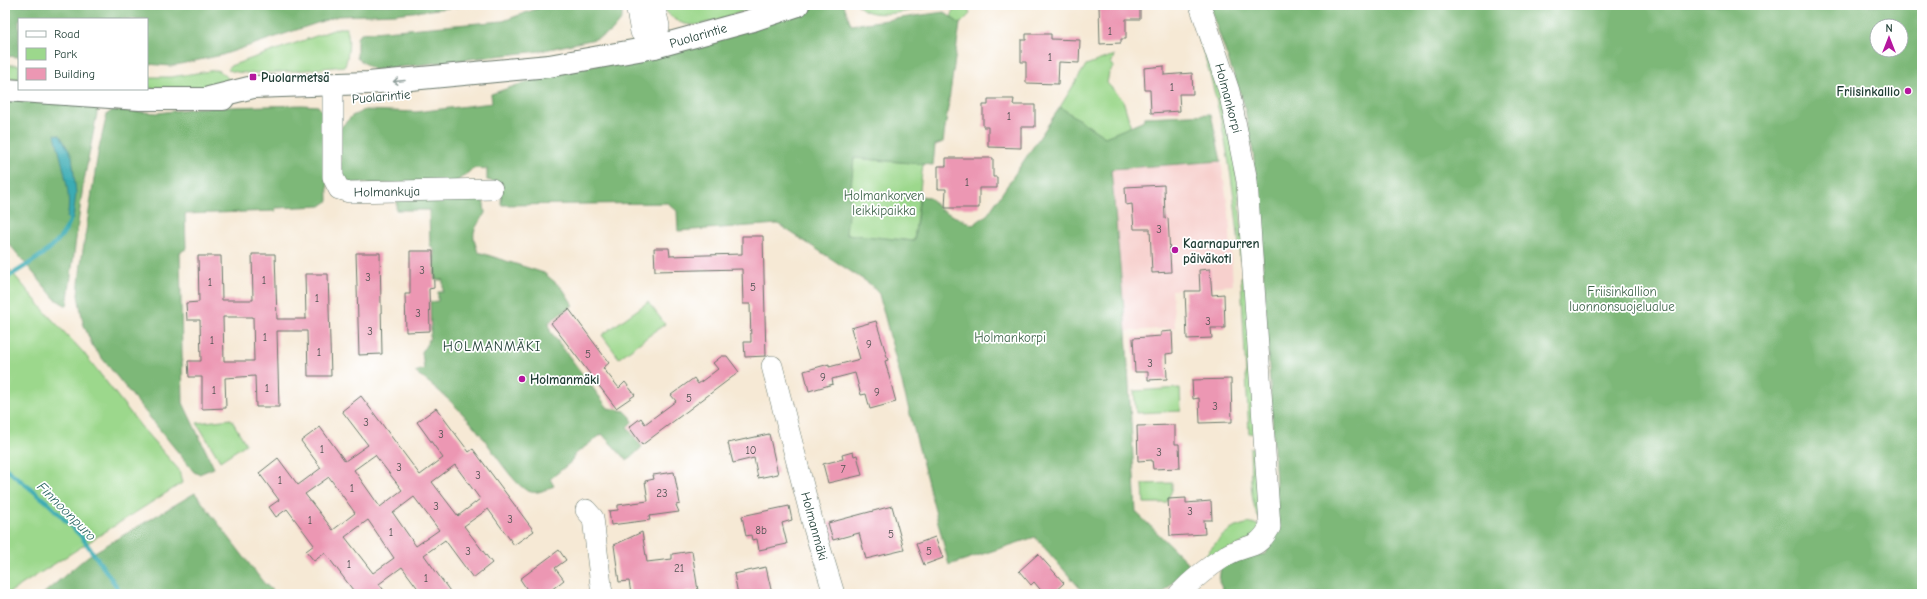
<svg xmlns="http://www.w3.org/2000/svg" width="1927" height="599" viewBox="0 0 1927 599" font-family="'Comic Neue',sans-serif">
  <rect width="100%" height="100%" fill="#fff"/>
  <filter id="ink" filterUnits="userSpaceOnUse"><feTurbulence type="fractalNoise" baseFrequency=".025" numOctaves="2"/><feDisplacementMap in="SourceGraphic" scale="8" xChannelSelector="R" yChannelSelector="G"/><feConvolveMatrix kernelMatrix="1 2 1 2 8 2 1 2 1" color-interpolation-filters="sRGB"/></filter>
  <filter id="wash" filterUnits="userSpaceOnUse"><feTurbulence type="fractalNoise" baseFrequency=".012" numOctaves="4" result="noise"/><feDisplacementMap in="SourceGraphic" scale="16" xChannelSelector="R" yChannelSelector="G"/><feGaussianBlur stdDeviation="0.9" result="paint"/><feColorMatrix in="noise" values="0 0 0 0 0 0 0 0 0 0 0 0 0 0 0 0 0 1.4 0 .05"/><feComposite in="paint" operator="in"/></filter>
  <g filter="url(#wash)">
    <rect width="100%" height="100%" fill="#f6e9d5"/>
    <path fill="#f7d0cd" d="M1221 161 1229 215 1233 285 1172 290 1175 328 1126 331 1111 169Z"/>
    <g fill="#9cd88c" stroke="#5e8a60">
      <path d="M662 5H762C749 9 701 27 691 25 678 24 668 16 662 5Z"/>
      <path d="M858 5H940C920 8 871 23 858 5Z"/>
      <path d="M956 5H966L970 14 960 24 951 17Z"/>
      <path d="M1188 5H1197L1234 136 1244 260H1240C1234 172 1218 88 1188 5Z"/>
      <path d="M339 28H346C351 37 348 57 345 66 322 68 246 78 229 70L228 68 230 66Z"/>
      <path d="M1114 55 1111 65 1114 66 1109 73 1107 83 1123 100 1131 127 1105 137 1060 107 1086 65Z"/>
      <path d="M5 65H19V79L5 77Z"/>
      <path d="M216 70C224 72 229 79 233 85L196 89 147 88V77H171Z"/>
      <path d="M854 158 923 164 914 241 845 234Z"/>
      <path d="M5 264 48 315 83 352 143 429 179 470 182 483 7 594H5Z"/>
      <path d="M1241 277H1249L1256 434 1249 433Z"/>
      <path d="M648 302 665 324 619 358 602 335Z"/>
      <path d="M1180 388 1181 411 1136 413 1134 391Z"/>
      <path d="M231 419 246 444 220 461 197 423Z"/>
      <path d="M1257 447 1260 518C1249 507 1251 464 1250 448Z"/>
      <path d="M1172 483V490L1166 503H1144L1143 484Z"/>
      <path d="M1252 523 1260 526 1254 538 1205 560 1203 558C1219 540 1226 526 1252 523Z"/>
    </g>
    <g fill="#7db878" stroke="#4e7a56" fill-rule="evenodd">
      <path d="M5 5H473L395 14 338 16 222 55 171 66 147 64V19H19V57L5 56Z"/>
      <path d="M547 5H622V19L611 32 595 39 540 51 374 70 357 58V38L361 33 503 21Z"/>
      <path d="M821 5H844L851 25 944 12 960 24 943 142 935 145 933 165 854 158 846 234 914 241 920 196 929 197 941 210 973 225 988 214 1060 107 1105 137 1142 122 1145 117 1211 114 1221 161 1111 169 1126 331 1136 512 1190 565 1162 594H1085L1035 537 949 565 879 294 870 284 778 224 678 231 677 211 668 203 501 205 502 184 487 180V169L474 168 452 185 347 183 341 175 339 129 352 116 365 110 416 112 492 103 491 94 541 77 721 37Z"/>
      <path d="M1209 5H1922V594H1225L1219 582 1221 564 1234 558 1265 554 1274 539 1276 483 1259 201 1253 152 1244 104ZM1877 26H1901V50H1877Z"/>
      <path d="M5 99 89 102 98 108 83 186 67 306 55 299 5 239Z"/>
      <path d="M302 105 318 106 326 117 328 201 321 206 275 208V211L185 214 186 249 180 252 183 403 214 468 199 474 194 472 93 347 83 323 78 295 81 263 98 153 107 114 113 110 158 113 197 108Z"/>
      <path d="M483 196 485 213C474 231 470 230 478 252L544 273 563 289 573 305 549 322 550 331 608 408 625 411 631 417 632 422 627 427 642 447 627 461 602 434 574 455 571 462 550 479 554 486C546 489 537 495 528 491 513 484 492 449 481 435 462 411 440 390 415 372L424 369 422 352 429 340 431 331 430 302 438 301V292H443V280H435L434 250 430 245 429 210H396L397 198Z"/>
      <path d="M195 493 263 582 276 594H43L88 556Z"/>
    </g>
    <path fill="#3bacb4" stroke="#2d7474" d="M55 134 60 135 72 156 76 193 73 219 70 221 67 218C73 193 60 159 55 134Z"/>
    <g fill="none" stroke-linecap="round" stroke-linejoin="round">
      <g stroke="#3bacb4" stroke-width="4.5">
        <path d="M5 279C29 263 59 249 70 221"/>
        <path d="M5 468 47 502 81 536 122 594"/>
      </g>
    </g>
    <g id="blocks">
      <g fill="#ec97b3" fill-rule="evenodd">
        <path d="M1099 5H1140V19H1126V39H1121V43L1100 44Z"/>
        <path d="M1026 34H1051V39L1080 40 1079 63 1059 62 1058 84 1026 83V62H1021V40H1026Z"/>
        <path d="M1164 66V75L1192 73 1193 94H1179L1180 111 1151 113 1150 90H1145L1144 68Z"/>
        <path d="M988 99H1014L1013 105H1035V127H1021V148L988 147V127H983V105H988Z"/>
        <path d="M946 158H993V177H997V188H979V208H945L946 189H938V166H946Z"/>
        <path d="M1164 185 1165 219 1168 218 1171 272 1152 273 1150 229H1134L1132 204 1126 205 1125 187Z"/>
        <path d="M742 236H763L766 356 745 357 744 342H751L750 304H743L742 269 655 271 654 248H669L670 256 742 254Z"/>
        <path d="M410 251H433L434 288 429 289 430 331 406 332 405 294H410Z"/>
        <path d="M356 253H380L382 354 359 355Z"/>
        <path d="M252 254H275L277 319H306L305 274H328L331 376H308L307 331H277L279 407H256L255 376 225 378 226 408 202 409V377H189L188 361H201L200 320H187L186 303 199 302 198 256H221L222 300H253ZM223 317H253L254 361H224Z"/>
        <path d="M1210 269 1212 295 1224 294 1225 328H1211L1212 338 1187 339 1185 291H1200L1199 270Z"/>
        <path d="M569 309 609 363 603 368 619 388 625 382 635 395 616 408 551 323Z"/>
        <path d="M876 321 888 360 885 361 896 402 870 409 866 394 861 395 855 373 832 379 833 384 809 391 804 371 829 364V367L860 359 851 328Z"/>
        <path d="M1172 331 1173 353 1166 354 1167 379 1148 380V372H1135L1133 338 1161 336V332Z"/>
        <path d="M722 356H727L739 372 642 445 629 427 641 418 645 424 676 401 671 395 694 378 698 384 718 369 713 363Z"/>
        <path d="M1231 379 1232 422 1200 423 1199 398 1193 399 1192 380Z"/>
        <path d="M361 396 420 475 443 458 417 422 436 408 469 452 473 449 534 531 514 545 488 509 464 526 492 563 473 578 445 540 424 555 452 594H422L402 567 379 584 387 594H356L325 553 314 561 306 551 314 545 287 509 276 517 269 507 279 500 259 473 278 458 298 485 321 468 301 441 320 427 345 461 368 445 342 411ZM375 455 402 490 380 507 354 470ZM455 465 480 499 458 516 432 482ZM329 477 355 513 333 530 305 494ZM414 497 439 530 416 546 393 513ZM368 520 394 558 373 573 345 537Z"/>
        <path d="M1175 425V444H1179L1180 468 1153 469 1152 460 1138 461 1137 426Z"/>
        <path d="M769 434 778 474 758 478 754 458 733 463 728 443Z"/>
        <path d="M853 452 854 456 857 455 862 475 828 483 823 464 843 459 842 455Z"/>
        <path d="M674 472 680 504 676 505 679 512 649 516 650 520 611 525 609 511 618 510V505L648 501 645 481 654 479 653 475Z"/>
        <path d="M1186 498V503L1211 501 1212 520H1204L1205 534 1170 536 1168 499Z"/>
        <path d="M789 506 792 520 782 523 787 544 759 550 757 539 752 540 751 535 746 536 742 516Z"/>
        <path d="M892 506 904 550 866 559 859 533 833 540 828 523Z"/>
        <path d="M642 532 647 562 672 559V554L692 551 698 591 673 594H631L629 581 619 582 614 545Z"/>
        <path d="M935 537 943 558 924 565 916 544Z"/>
        <path d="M559 550 566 560 555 568 564 580 546 594H530L520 579Z"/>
        <path d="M1038 554 1064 583 1052 594H1044L1034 582 1031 585 1019 571Z"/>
        <path d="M766 567 772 594H738L734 574Z"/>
      </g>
    </g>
  </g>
  <g filter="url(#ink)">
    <use href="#blocks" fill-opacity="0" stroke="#6a796c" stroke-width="1"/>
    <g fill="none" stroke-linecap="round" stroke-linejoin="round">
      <g stroke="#6a796c" stroke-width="22">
        <g id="minor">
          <path d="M636 5 641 32 655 47"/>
          <path d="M654 5 659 26 655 47"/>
          <path d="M333 85V177L339 189 349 192 492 189"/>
          <path d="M772 366 814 528 834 594"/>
          <path d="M586 510 593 518 602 594"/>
          <path d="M1179 594C1195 577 1208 567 1227 555 1248 543 1256 552 1270 527L1247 181 1229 91 1200 5"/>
        </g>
      </g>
      <g stroke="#6a796c" stroke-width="24">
        <g id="major">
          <path d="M5 90 140 99H223"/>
          <path d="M209 98 253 87 368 83 549 66 655 47 750 21 798 5"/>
        </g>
      </g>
      <use href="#minor" stroke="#fff" stroke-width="21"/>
      <use href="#major" stroke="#fff" stroke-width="22"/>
    </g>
    <defs><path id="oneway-shaft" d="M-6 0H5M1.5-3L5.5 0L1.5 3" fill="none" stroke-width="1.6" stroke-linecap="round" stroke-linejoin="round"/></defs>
    <use stroke="#8f9e9a" href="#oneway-shaft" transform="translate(399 81) rotate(175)"/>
  </g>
  <g fill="#b5179e" stroke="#fff" stroke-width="1.5">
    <rect x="249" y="73" width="8" height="8" rx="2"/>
    <circle cx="1908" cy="91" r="4"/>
    <circle cx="1175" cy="250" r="4"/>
    <circle cx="522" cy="379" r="4"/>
  </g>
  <g text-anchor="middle" stroke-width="3.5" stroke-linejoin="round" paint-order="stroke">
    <g font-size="11" fill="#525454">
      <text x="1110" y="35">1</text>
      <text x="1050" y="61">1</text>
      <text x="1172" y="91">1</text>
      <text x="1009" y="120">1</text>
      <text x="967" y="186">1</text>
      <text x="1159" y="233">3</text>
      <text x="422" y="274">3</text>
      <text x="368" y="281">3</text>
      <text x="264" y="284">1</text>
      <text x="210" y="286">1</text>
      <text x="753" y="291">5</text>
      <text x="317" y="302">1</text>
      <text x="418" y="317">3</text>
      <text x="1208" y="325">3</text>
      <text x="370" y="335">3</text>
      <text x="265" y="341">1</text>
      <text x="212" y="344">1</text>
      <text x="869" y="348">9</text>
      <text x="319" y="356">1</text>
      <text x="588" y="358">5</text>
      <text x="1150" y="367">3</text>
      <text x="823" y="381">9</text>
      <text x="267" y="392">1</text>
      <text x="214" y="394">1</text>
      <text x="877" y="396">9</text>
      <text x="689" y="402">5</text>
      <text x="1215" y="410">3</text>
      <text x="366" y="426">3</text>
      <text x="441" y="438">3</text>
      <text x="322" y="453">1</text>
      <text x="751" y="454">10</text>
      <text x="1159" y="456">3</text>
      <text x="399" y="471">3</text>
      <text x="843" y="473">7</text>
      <text x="478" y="479">3</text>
      <text x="280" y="484">1</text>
      <text x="352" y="492">1</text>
      <text x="662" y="497">23</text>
      <text x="436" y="510">3</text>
      <text x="1190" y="515">3</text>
      <text x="510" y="523">3</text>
      <text x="310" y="524">1</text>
      <text x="761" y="534">8b</text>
      <text x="391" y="536">1</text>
      <text x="891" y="538">5</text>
      <text x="468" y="555">3</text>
      <text x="929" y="555">5</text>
      <text x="349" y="568">1</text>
      <text x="679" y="572">21</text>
      <text x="426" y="582">1</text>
    </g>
    <g font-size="13" fill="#1f3d34" stroke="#fff">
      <text transform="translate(698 35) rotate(-16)" y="5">Puolarintie</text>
      <text transform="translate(381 96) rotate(-5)" y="5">Puolarintie</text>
      <text transform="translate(1229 98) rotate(75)" y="5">Holmankorpi</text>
      <text transform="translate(387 191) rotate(-1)" y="5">Holmankuja</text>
      <text transform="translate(815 526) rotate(75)" y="5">Holmanmäki</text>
    </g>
    <g font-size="13" font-weight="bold" fill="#1f3d34" stroke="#fff" text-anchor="start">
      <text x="261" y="82">Puolarmetsä</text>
      <text x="1900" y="96" text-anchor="end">Friisinkallio</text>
      <text x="1183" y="248">Kaarnapurren<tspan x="1183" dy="15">päiväkoti</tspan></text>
      <text x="530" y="384">Holmanmäki</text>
    </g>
    <g font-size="13" fill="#3e644a" stroke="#fff">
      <text x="884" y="200">Holmankorven<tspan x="884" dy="15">leikkipaikka</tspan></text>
      <text x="1622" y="296">Friisinkallion<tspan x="1622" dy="15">luonnonsuojelualue</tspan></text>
      <text x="1010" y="342">Holmankorpi</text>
    </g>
    <g font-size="14" letter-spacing="1" fill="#1f3d34" stroke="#fff">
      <text x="492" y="351">HOLMANMÄKI</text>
    </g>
    <g font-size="14" font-style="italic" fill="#296461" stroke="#fff">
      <text transform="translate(67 511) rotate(45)" y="5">Finnoonpuro</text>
    </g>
  </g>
  <rect width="1927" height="599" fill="none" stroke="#fff" stroke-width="20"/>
  <rect x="18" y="18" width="130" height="72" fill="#ffffff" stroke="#a5b1ae"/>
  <rect x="26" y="31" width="20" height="6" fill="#ffffff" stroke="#a5b1ae"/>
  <text x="54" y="38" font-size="12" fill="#1f3d34">Road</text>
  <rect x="26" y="48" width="20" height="12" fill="#9cd88c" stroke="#a5b1ae"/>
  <text x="54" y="58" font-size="12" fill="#1f3d34">Park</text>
  <rect x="26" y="68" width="20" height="12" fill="#ec97b3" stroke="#a5b1ae"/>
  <text x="54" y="78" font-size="12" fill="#1f3d34">Building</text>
  <g transform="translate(1889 38)"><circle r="19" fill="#ffffff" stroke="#a5b1ae"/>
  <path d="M0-3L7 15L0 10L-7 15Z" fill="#b5179e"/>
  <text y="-6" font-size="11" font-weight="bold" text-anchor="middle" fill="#1f3d34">N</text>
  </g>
</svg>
